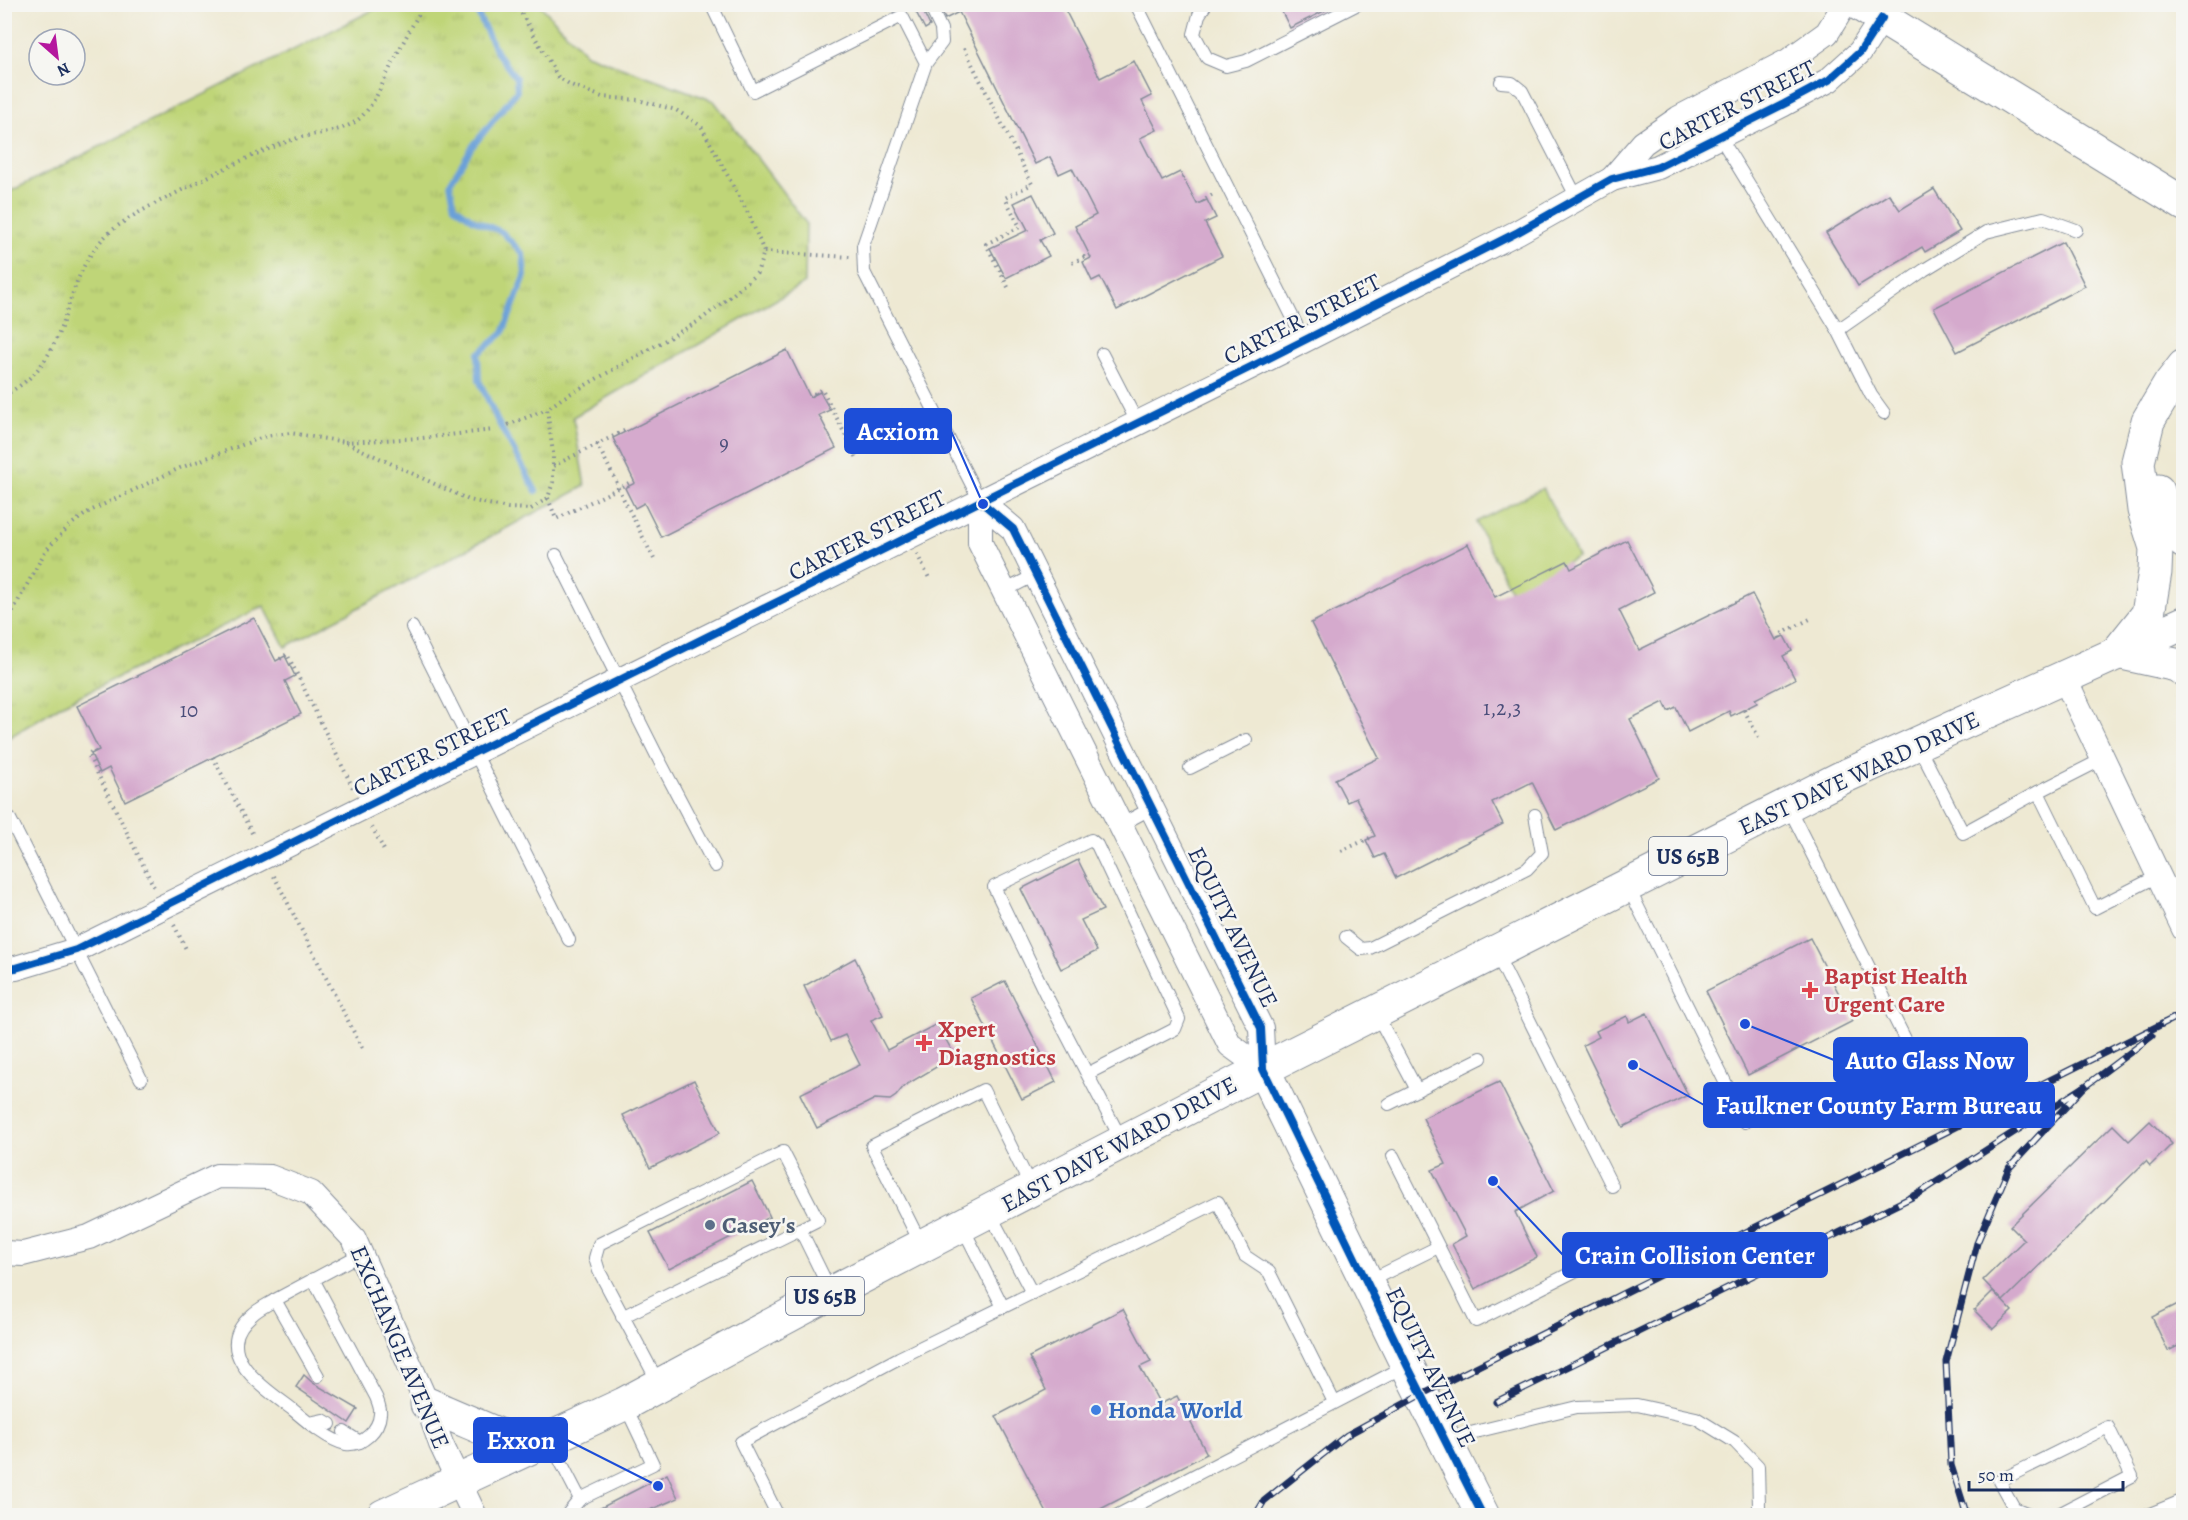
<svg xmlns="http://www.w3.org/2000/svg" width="2188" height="1520" viewBox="0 0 2188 1520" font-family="Alegreya,serif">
  <defs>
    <pattern id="park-tufts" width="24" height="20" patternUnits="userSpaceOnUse" patternTransform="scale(1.5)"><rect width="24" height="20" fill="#bfd578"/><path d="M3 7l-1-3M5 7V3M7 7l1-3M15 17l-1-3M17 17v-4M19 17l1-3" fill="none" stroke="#a4b76a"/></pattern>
  </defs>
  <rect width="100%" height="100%" fill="#f6f6f2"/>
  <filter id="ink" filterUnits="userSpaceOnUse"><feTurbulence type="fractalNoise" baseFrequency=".0167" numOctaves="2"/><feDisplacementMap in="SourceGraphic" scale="12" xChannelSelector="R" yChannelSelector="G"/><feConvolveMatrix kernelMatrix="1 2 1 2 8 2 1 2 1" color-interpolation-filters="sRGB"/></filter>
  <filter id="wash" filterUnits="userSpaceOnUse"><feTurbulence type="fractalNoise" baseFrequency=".008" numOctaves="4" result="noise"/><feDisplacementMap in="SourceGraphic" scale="24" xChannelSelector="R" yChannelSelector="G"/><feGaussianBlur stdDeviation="1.35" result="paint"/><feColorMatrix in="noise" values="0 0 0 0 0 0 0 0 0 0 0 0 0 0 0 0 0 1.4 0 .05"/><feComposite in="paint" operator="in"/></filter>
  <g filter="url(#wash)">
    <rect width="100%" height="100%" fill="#eee9d3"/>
    <path fill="url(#park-tufts)" stroke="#6d826b" stroke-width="1.5" d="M383 5H540L586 54 714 101 806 223 805 283 573 417 585 486 285 647 264 606 63 704 5 740V194Z"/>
    <path fill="#bfd578" stroke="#6d826b" stroke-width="1.5" d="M1543 488 1578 557 1511 591 1476 522Z"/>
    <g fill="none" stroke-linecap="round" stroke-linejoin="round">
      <path stroke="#6ba0d8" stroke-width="6" d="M473 4 497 53 516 78 517 91 472 147 450 183 455 206 474 220 502 232 523 254 525 276 503 333 478 354 479 380 497 420 536 491"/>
    </g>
    <g id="blocks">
      <g fill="#d5aacd">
        <path d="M938 4H1062L1100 78 1134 61 1152 96 1142 101 1157 130 1140 138 1162 181 1180 172 1197 204 1207 200 1216 218 1205 223 1222 256 1117 310 1100 277 1092 281 1083 262 1091 258 1075 226 1096 215 1072 168 1059 174 1050 157 1035 164 959 12 945 19Z"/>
        <path d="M1278 4H1338L1290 28Z"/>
        <path d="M922 9 930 26 925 29 916 12Z"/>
        <path d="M1934 189 1960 231 1925 252 1922 247 1858 286 1826 233 1889 194 1900 210Z"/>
        <path d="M1033 194 1053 233 1040 240 1049 256 1006 278 990 248 1028 230 1014 203Z"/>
        <path d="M2063 242 2085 286 1957 352 1934 308Z"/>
        <path d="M787 350 810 397 820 392 830 410 819 415 836 448 661 537 644 503 635 508 625 488 635 483 613 438Z"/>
        <path d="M1627 540 1654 592 1619 610 1639 650 1752 594 1776 640 1784 636 1792 651 1783 656 1795 679 1755 699 1757 703 1731 716 1729 711 1688 732 1676 707 1668 711 1664 702 1630 719 1659 778 1556 830 1532 782 1492 802 1503 824 1396 878 1384 854 1375 858 1366 840 1375 836 1356 798 1347 802 1335 779 1379 758 1311 623 1468 544 1495 597 1567 561 1571 569Z"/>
        <path d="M254 618 276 661 285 656 295 676 285 681 301 714 125 801 109 768 100 773 91 754 99 750 77 706Z"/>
        <path d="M1078 860 1103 910 1081 920 1097 951 1061 969 1021 889Z"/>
        <path d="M1810 938 1853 1021 1748 1075 1706 991Z"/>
        <path d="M855 958 883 1015 871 1020 887 1050 937 1024 955 1056 904 1086 896 1096 890 1100 875 1099 817 1128 800 1094 860 1065 845 1035 831 1041 804 986Z"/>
        <path d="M1005 981 1056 1082 1022 1099 971 998Z"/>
        <path d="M1647 1013 1688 1095 1623 1127 1583 1045 1599 1037 1596 1031 1627 1016 1629 1022Z"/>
        <path d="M694 1080 720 1133 650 1168 623 1115Z"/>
        <path d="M1499 1082 1554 1191 1515 1212 1537 1257 1475 1289 1452 1244 1466 1236 1432 1170 1446 1164 1423 1118Z"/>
        <path d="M2150 1121 2172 1144 2150 1166 2146 1161 2003 1301 1983 1280 2024 1240 2010 1226 2113 1125 2129 1141Z"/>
        <path d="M752 1181 770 1217 669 1269 650 1233Z"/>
        <path d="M1993 1291 2012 1311 1993 1329 1974 1310Z"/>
        <path d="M2184 1301V1343L2168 1351 2152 1317Z"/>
        <path d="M1123 1309 1151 1362 1140 1367 1160 1404 1177 1396 1207 1454 1089 1515H1048L996 1416 1046 1390 1029 1357Z"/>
        <path d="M304 1375 313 1383 358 1409 349 1423 296 1387Z"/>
        <path d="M667 1474 678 1498 650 1510 652 1515H587Z"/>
      </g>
    </g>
  </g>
  <g filter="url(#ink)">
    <use href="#blocks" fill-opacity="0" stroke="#848c98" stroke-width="1.5"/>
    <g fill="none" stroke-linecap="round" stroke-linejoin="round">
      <g stroke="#848c98" stroke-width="14">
        <g id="lane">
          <path d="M711 4 753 91 902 16 926 63 863 246 864 272 980 501"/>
          <path d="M1136 4 1304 340"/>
          <path d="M1206 4 1199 15 1194 34 1207 58 1226 66 1246 61 1358 4"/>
          <path d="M926 63 942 42 941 29 929 4"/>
          <path d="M1501 82 1512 83 1522 91 1578 200"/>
          <path d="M1701 106 1838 330 1871 395 1884 413"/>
          <path d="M1838 330 1924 270 1986 232 2043 218 2076 230"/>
          <path d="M1102 354 1137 422"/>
          <path d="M556 555 656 754 715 866"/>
          <path d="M1004 591 1035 575"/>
          <path d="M412 627 569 940"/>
          <path d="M1918 745 1963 833 2038 792"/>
          <path d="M2103 759 2038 792 2095 908 2158 876"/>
          <path d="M1190 768 1246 740"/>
          <path d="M1788 806 1906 1041"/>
          <path d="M10 819 141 1079"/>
          <path d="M1120 825 1152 808"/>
          <path d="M1628 887 1745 1122"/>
          <path d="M1346 937 1361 949 1370 948 1527 869 1542 853 1535 815"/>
          <path d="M1496 953 1612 1186"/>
          <path d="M1376 1013 1417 1090"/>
          <path d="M1087 1074 1175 1029 1179 1019 1097 845 1091 840 994 887 1046 995 1122 1141"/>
          <path d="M1389 1104 1481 1058"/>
          <path d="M1393 1156 1476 1321 1577 1270"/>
          <path d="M989 1212 1032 1293"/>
          <path d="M963 1228 1003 1307"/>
          <path d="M921 1244 872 1146 983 1090 1032 1189"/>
          <path d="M1367 1282 1438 1247"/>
          <path d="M275 1300C267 1305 258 1309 252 1315 209 1352 263 1387 292 1409 305 1420 329 1441 346 1444 362 1446 379 1430 380 1414 381 1409 378 1402 376 1397L313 1279"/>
          <path d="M622 1317 800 1229"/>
          <path d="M318 1376 275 1300 361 1254"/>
          <path d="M659 1384 599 1271 595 1258 599 1244 783 1152 818 1220 800 1229 831 1292"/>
          <path d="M309 1423 323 1420 330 1424"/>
          <path d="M344 1432 360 1442"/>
          <path d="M549 1439 580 1499 653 1464 625 1405"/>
          <path d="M1446 1439 1577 1407 1637 1405 1696 1418 1735 1442 1758 1466 1759 1507 1756 1516"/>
          <path d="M566 1516 580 1499"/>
          <path d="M778 1516 741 1442 899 1358 1218 1202 1245 1256 1269 1272 1334 1402"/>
          <path d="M1116 1516 1406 1366"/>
          <path d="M2034 1516 2014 1508 1999 1481 2108 1427 2132 1476 2055 1516"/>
          <path d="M2145 1516 2184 1500"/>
        </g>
      </g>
      <g stroke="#848c98" stroke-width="26">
        <g id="street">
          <path d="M1612 179 1643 143 1679 118 1788 61 1827 33 1845 4"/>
          <path d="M980 501V543L1230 1045 1263 1069"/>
          <path d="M980 501 1013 529 1261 1028 1263 1069"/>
          <path d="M2064 677 2184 929"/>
          <path d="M4 969 16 968 76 950 1285 350 1518 232 1612 179 1658 167 1784 104 1829 80 1860 52 1882 18"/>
          <path d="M4 1253 23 1254 89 1237 217 1176 270 1177 311 1193 354 1239 427 1404 441 1444 475 1516"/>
        </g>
      </g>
      <g stroke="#848c98" stroke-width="35">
        <g id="secondary">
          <path d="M1859 4 2184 204"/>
          <path d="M1263 1069 1407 1365 1483 1516"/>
        </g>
      </g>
      <g stroke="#848c98" stroke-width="35">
        <g id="primary">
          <path d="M2158 491 2170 527 2184 542"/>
          <path d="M2120 649 2148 614 2155 572 2156 548 2144 510 2138 462 2148 421 2170 384 2184 366"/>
          <path d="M2117 652 2176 665 2184 670"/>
          <path d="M427 1404C460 1419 494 1432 527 1448"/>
          <path d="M383 1516 624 1404 831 1293 1263 1069 1841 778 2184 623"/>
        </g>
      </g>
      <g stroke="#848c98" stroke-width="4" stroke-dasharray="1.5 4.5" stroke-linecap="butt">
        <path d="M964 48 1032 184 1005 198 1020 227 986 244 1010 291"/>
        <path d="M1203 202 1202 200 1215 193"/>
        <path d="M764 252 850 257"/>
        <path d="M1072 263 1084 257 1086 261"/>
        <path d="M816 394 815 393 822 389 858 460"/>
        <path d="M4 395C78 359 56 279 110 232 130 215 157 203 180 191 217 172 253 154 292 140 313 132 342 134 360 118 375 104 381 86 390 68 401 46 412 25 425 4"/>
        <path d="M508 425 547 409"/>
        <path d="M345 442 422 438 494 430"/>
        <path d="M597 444 619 487"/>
        <path d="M553 466 626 430 627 431"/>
        <path d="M618 488 655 561"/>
        <path d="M548 498 556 519 629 483 631 485"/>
        <path d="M917 554 929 578"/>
        <path d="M4 627 46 550 69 526 90 511 180 468 266 436 290 433 345 442 469 500 508 508 531 509 548 498 553 482V453L547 409 561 399 699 321 730 297 757 273 764 252 750 217 701 126 676 110 638 100 602 97 571 85 558 77 516 4"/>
        <path d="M1780 638 1779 635 1812 618"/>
        <path d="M280 659 287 654 354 790"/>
        <path d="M1744 710 1759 738"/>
        <path d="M95 752 94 750 88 754 154 887"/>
        <path d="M213 757 254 837"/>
        <path d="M372 827 384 850"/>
        <path d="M1341 851 1370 838"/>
        <path d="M274 876 364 1052"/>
        <path d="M174 925 186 949"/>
      </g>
      <use href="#lane" stroke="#fff" stroke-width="12"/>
      <use href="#street" stroke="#fff" stroke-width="24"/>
      <use href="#secondary" stroke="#fff" stroke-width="33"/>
      <use href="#primary" stroke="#fff" stroke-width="33"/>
      <g stroke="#1b2f5e" stroke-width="7">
        <g id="rail">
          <path d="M1496 1402 1918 1194 2084 1087"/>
          <path d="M1255 1516 1264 1501 1347 1435 1422 1394 2184 1013"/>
          <path d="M1967 1516 1951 1465 1946 1362 1977 1243 2009 1168 2084 1087 2152 1036"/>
        </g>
      </g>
      <use href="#rail" stroke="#f6f6f2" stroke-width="4.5" stroke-dasharray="14" stroke-linecap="butt"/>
      <g stroke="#f6f6f2" stroke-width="11">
        <g id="cycleway">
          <path d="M980 501 1013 529 1261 1028 1263 1069 1407 1365 1483 1516"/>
          <path d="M4 969 16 968 76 950 1285 350 1518 232 1612 179 1658 167 1784 104 1829 80 1860 52 1882 18"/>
        </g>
      </g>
      <use href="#cycleway" stroke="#0057b8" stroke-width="8"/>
    </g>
  </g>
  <g fill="#e0444e" stroke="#f6f6f2" stroke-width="2">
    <path d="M1807 981h6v6h6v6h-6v6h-6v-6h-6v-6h6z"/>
    <path d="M921 1034h6v6h6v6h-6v6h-6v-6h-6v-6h6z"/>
  </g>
  <circle fill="#5c6f8a" stroke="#f6f6f2" stroke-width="2" cx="710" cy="1225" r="6"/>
  <circle fill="#3f7fe0" stroke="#f6f6f2" stroke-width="2" cx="1096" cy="1410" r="6"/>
  <g text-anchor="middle" stroke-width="5" stroke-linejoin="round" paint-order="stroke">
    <g font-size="21" fill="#4a4e7a">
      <text x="724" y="450">9</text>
      <text x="1502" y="715">1,2,3</text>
      <text x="189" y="717">10</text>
    </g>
    <g fill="#f6f6f2" stroke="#5d6b8a" stroke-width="1.5">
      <rect x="1649" y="837" width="78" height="38" rx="4.5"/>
      <rect x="786" y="1277" width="78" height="38" rx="4.5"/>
    </g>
    <g font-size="22" font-weight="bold" fill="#1b2f5e">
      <text x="1688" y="864">US 65B</text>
      <text x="825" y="1304">US 65B</text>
    </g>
    <g font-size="24" fill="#1b2f5e" stroke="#f6f6f2">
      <text transform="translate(1737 105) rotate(-27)" y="8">CARTER STREET</text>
      <text transform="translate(1302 319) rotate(-27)" y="8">CARTER STREET</text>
      <text transform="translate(867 535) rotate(-27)" y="8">CARTER STREET</text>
      <text transform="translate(432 752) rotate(-26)" y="8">CARTER STREET</text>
      <text transform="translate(1859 773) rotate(-25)" y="8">EAST DAVE WARD DRIVE</text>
      <text transform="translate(1233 927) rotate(64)" y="8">EQUITY AVENUE</text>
      <text transform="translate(1119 1144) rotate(-28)" y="8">EAST DAVE WARD DRIVE</text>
      <text transform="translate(400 1347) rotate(67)" y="8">EXCHANGE AVENUE</text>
      <text transform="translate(1431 1367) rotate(64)" y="8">EQUITY AVENUE</text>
    </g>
    <g font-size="24" font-weight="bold" fill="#be3a42" stroke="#f6f6f2" text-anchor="start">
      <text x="1824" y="984">Baptist Health<tspan x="1824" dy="28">Urgent Care</tspan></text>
      <text x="938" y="1037">Xpert<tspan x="938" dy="28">Diagnostics</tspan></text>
    </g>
    <g font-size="24" font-weight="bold" fill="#4e5e75" stroke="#f6f6f2" text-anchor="start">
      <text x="722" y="1233">Casey's</text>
    </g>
    <g font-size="24" font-weight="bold" fill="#366cbe" stroke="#f6f6f2" text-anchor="start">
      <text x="1108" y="1418">Honda World</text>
    </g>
  </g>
  <path fill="none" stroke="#1d4ed8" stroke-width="2" d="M983 504L951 431M1745 1024L1834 1060M1633 1065L1704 1105M1493 1181L1563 1255M658 1486L567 1440"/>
  <g fill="#1d4ed8" stroke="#f6f6f2" stroke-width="2">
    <circle cx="983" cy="504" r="6"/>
    <circle cx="1745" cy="1024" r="6"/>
    <circle cx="1633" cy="1065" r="6"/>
    <circle cx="1493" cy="1181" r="6"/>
    <circle cx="658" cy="1486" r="6"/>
  </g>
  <g fill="#1d4ed8" stroke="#1d4ed8" stroke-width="2">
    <rect x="845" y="409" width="106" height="44" rx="6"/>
    <rect x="1834" y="1038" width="193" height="44" rx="6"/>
    <rect x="1704" y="1083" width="350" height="44" rx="6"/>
    <rect x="1563" y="1233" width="264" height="44" rx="6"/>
    <rect x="474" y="1418" width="93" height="44" rx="6"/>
  </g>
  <g font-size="26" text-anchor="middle" font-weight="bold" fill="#fff">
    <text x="898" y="440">Acxiom</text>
    <text x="1930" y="1069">Auto Glass Now</text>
    <text x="1879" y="1114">Faulkner County Farm Bureau</text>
    <text x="1695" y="1264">Crain Collision Center</text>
    <text x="521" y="1449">Exxon</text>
  </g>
  <rect width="2188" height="1520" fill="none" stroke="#f6f6f2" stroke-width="24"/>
  <g transform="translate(57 57) rotate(152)"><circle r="28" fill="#f6f6f2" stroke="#9ea6b7" stroke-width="1.5"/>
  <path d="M0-4.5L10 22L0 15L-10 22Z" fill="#b5179e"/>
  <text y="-9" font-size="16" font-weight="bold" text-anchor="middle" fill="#1b2f5e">N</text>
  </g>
  <path d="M1969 1481v9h154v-9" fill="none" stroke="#1b2f5e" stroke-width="3"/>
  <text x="1978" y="1481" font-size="18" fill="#1b2f5e" stroke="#f6f6f2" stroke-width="4.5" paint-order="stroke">50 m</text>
</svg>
